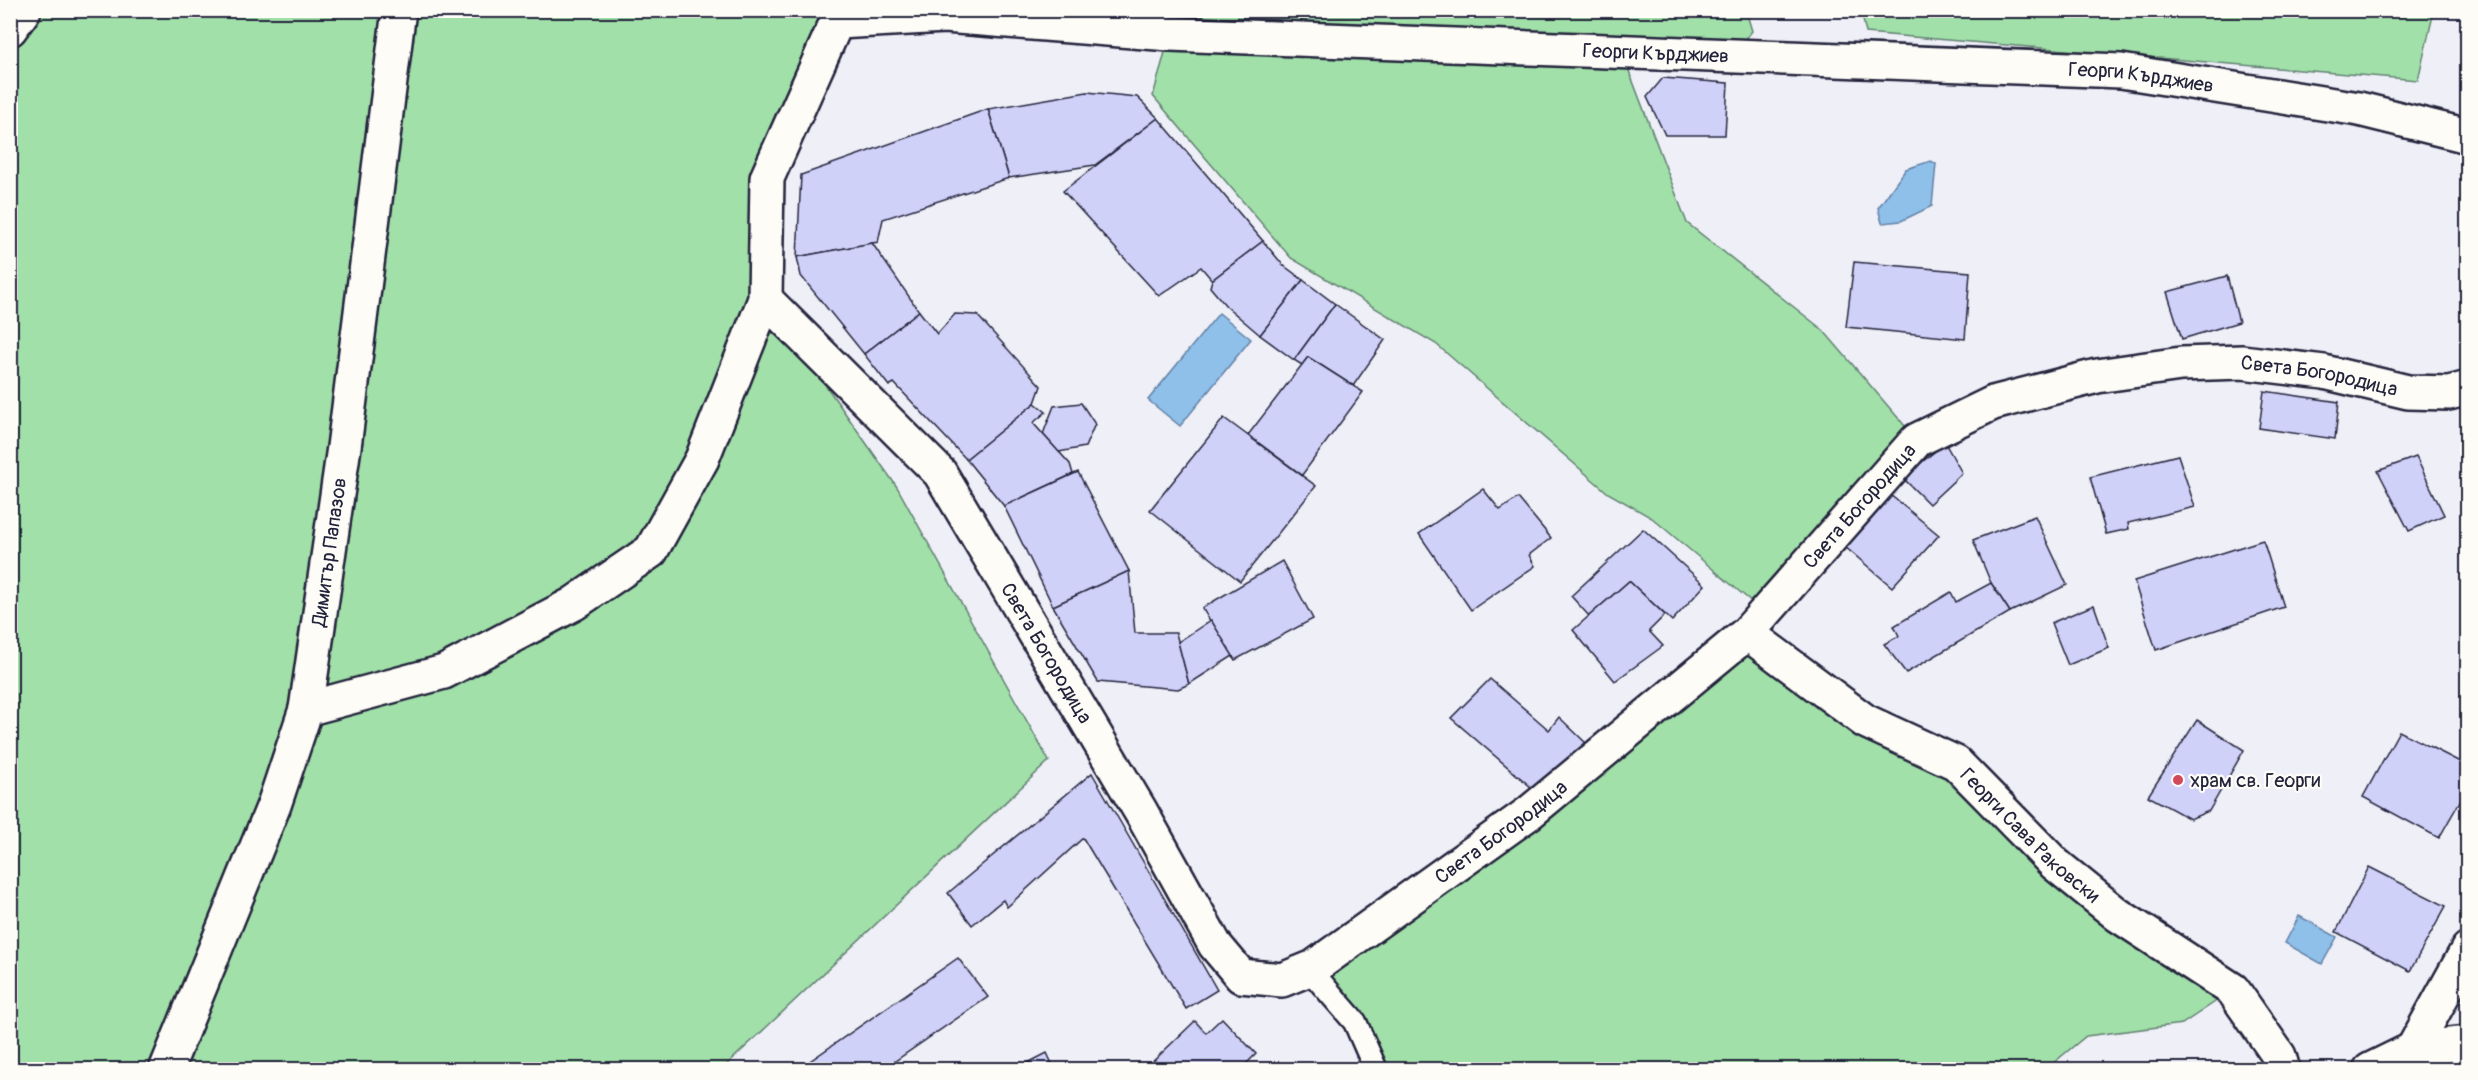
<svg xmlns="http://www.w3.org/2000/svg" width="2478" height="1080" viewBox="0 0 2478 1080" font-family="Pangolin,sans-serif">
  <rect width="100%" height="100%" fill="#efeff8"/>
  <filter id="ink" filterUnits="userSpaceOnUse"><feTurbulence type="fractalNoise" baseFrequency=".0167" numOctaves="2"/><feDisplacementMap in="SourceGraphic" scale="12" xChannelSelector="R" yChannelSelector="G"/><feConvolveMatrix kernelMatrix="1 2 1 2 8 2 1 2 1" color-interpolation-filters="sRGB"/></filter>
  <g filter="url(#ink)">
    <g fill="#a1e0a9" stroke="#628172" stroke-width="1.5">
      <path d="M10 11H1746L1752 31 1733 55 1621 50 1687 223 1823 330 1917 440 1765 613 1652 518 1608 493 1436 344 1291 258 1153 96 1170 34 838 22 767 178 765 299 897 487 1049 761 722 1069H11Z"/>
      <path d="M1861 11H2434L2418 80 1866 33Z"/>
      <path d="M1747 633 1956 763 2233 990 2182 1024 2086 1036 2046 1069 1376 1070 1309 969Z"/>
    </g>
    <g fill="#8ec0ea" stroke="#6381a4" stroke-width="1.5">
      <path d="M1931 161 1936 164 1932 206 1901 221 1882 223 1878 208 1906 169Z"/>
      <path d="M1219 313 1251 339 1180 426 1148 400Z"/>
      <path d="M2299 916 2337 937 2322 964 2285 943Z"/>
    </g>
    <g fill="#cfd1f9" stroke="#22223b" stroke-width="1.5">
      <path d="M2466 10H2468V37L2460 35Z"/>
      <path d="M1663 78 1728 83 1725 135H1665L1647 97Z"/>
      <path d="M1087 92 1137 97 1158 118 1095 165 1009 178 988 109Z"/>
      <path d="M988 109 1009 178 883 219 878 242 797 257 801 175Z"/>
      <path d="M1158 118 1263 241 1212 280 1201 267 1159 296 1063 191Z"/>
      <path d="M1263 241 1283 265 1303 280 1260 335 1226 306 1210 287 1212 280Z"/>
      <path d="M872 243 919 311 864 354 801 276 797 257Z"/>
      <path d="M1854 262 1970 272 1965 339 1846 327Z"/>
      <path d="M2227 276 2239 322 2182 339 2167 292Z"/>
      <path d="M1303 280 1335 304 1294 360 1260 335Z"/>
      <path d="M1335 304 1385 340 1353 386 1308 357 1302 365 1294 360Z"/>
      <path d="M919 311 937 334 955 314 977 315 1041 386 1035 403 966 459 894 383 889 386 864 354Z"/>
      <path d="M1308 357 1363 392 1302 475 1248 435Z"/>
      <path d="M2264 391 2339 402 2335 439 2259 428Z"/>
      <path d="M1035 403 1046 412 1033 423 1070 464 1073 474 1004 506 966 459Z"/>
      <path d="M1081 403 1095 424 1085 447 1059 452 1043 434 1054 406Z"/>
      <path d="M1224 418 1316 486 1240 581 1150 510Z"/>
      <path d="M1945 443 1962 473 1929 504 1903 478Z"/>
      <path d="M2178 455 2195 507 2128 523 2129 529 2106 534 2090 477Z"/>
      <path d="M2416 457 2444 515 2409 531 2378 471Z"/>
      <path d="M1078 472 1129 571 1053 606 1004 506Z"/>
      <path d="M1483 489 1500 510 1518 498 1551 538 1529 555 1535 566 1471 610 1419 534Z"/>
      <path d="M1889 494 1939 535 1892 587 1844 546Z"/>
      <path d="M2035 516 2067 585 2010 612 1991 583 1973 540Z"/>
      <path d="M1643 529 1705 585 1672 621 1629 581 1589 616 1571 596Z"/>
      <path d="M2263 540 2284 607 2156 650 2134 581Z"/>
      <path d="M1282 561 1313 619 1235 660 1202 608Z"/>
      <path d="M1129 571 1135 633H1176L1189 684 1178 689 1098 682 1053 606Z"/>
      <path d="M1629 581 1665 615 1649 631 1663 646 1615 681 1573 630Z"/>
      <path d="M1991 583 2010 612 1906 673 1884 644 1899 636 1894 626 1951 592 1956 602Z"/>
      <path d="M2094 605 2109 648 2068 665 2051 623Z"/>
      <path d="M1211 620 1233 656 1189 684 1178 642Z"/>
      <path d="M1490 679 1549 730 1559 717 1587 744 1539 794 1451 718Z"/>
      <path d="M2197 720 2244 750 2209 811 2190 819 2148 796Z"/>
      <path d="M2399 731 2468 766V787L2439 838 2363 797Z"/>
      <path d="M1092 773 1217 990 1186 1009 1083 838 1007 907 1003 900 972 925 948 893Z"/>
      <path d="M2369 867 2446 906 2410 971 2336 932Z"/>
      <path d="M958 958 988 997 882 1070H797Z"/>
      <path d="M1222 1018 1256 1054 1240 1070H1144L1195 1021 1206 1033Z"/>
      <path d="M1047 1053 1055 1070H1014Z"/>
    </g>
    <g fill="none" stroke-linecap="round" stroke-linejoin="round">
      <g stroke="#22223b" stroke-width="27">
        <path id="lane" d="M1309 969 1355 1022 1376 1070"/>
      </g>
      <g stroke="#22223b" stroke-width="38">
        <g id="street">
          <path id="s1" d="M838 22 945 16 1170 34 2121 71 2359 109 2468 136"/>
          <path id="s2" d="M765 299 940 473 1141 812 1215 945 1241 976 1282 980 1314 967 1529 813 1747 633 1917 440 1993 403 2097 376 2181 364 2242 362 2324 372 2408 392 2449 393 2468 388"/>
          <path id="s3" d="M1747 633 1865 721 1956 763 2055 864 2118 915 2233 990 2279 1056 2283 1070"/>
          <path d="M306 709 444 672 573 604 651 551 702 459 765 299 767 178 842 10"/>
          <path d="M2413 1049 2468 949"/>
          <path id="s4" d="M166 1070 274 805 306 709 344 447 399 10"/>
          <path d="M2370 1070 2413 1049 2468 1043"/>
        </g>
      </g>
      <g stroke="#22223b" stroke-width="38">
        <path id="secondary" d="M10 29 24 10"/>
      </g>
      <use href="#lane" stroke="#fdfcf7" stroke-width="22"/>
      <use href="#street" stroke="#fdfcf7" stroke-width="33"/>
      <use href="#secondary" stroke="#fdfcf7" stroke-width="33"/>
    </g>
  </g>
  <circle fill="#d1495b" stroke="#fdfcf7" stroke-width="2" cx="2178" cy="780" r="6"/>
  <g text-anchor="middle" stroke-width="4.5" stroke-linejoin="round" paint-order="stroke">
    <g font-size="20" fill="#22223b" stroke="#fdfcf7">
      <text dy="7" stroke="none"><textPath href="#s1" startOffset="819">Георги Кърджиев</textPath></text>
      <text dy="7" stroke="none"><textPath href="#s1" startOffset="1305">Георги Кърджиев</textPath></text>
      <text dy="7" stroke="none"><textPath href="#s2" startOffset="2130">Света Богородица</textPath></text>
      <text dy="7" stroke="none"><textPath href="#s2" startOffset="1626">Света Богородица</textPath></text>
      <text dy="7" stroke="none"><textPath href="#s4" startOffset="546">Димитър Папазов</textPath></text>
      <text dy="7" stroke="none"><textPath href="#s2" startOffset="456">Света Богородица</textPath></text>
      <text dy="7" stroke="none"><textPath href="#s2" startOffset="1140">Света Богородица</textPath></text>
      <text dy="7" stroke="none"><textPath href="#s3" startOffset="351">Георги Сава Раковски</textPath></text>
    </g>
    <g font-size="20" fill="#22223b" stroke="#fdfcf7" text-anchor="start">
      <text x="2190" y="787">храм св. Георги</text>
    </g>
  </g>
  <rect width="2478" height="1080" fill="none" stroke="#fdfcf7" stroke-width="36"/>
  <rect x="18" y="18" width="2442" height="1044" fill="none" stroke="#22223b" stroke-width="2" filter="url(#ink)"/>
</svg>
